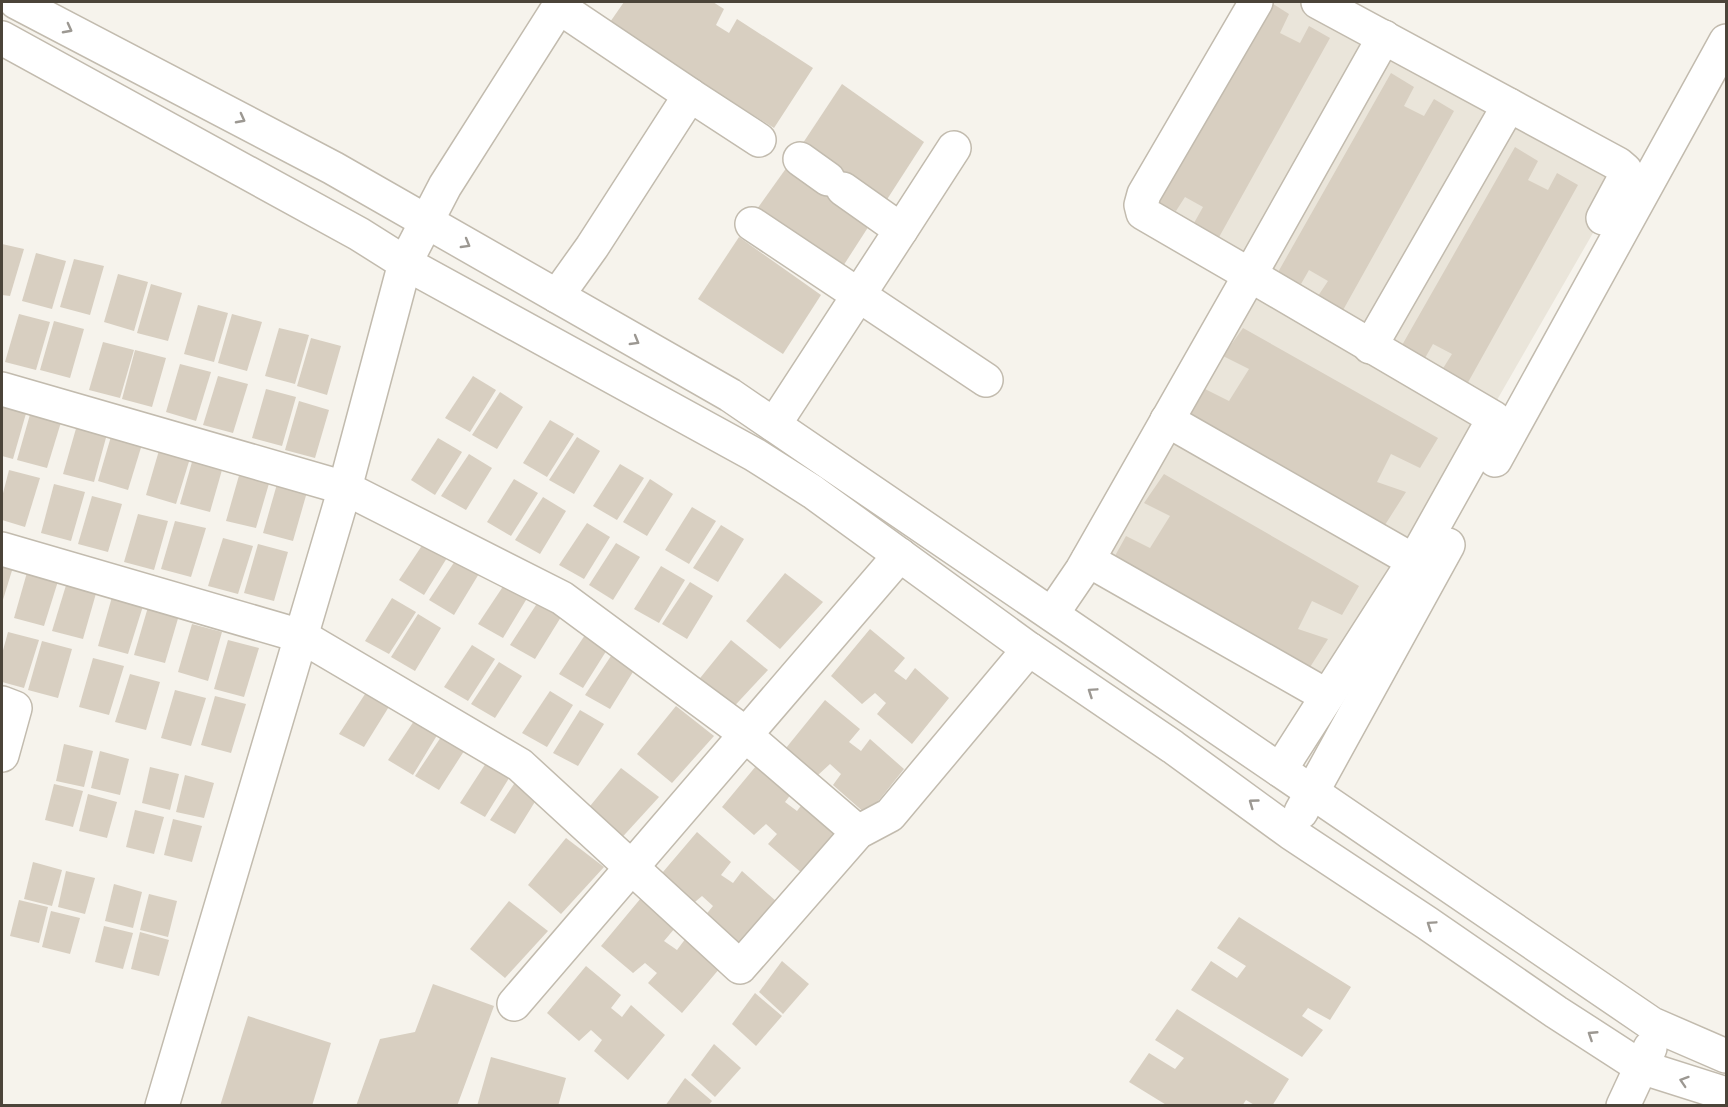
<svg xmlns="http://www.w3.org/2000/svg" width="1728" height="1107" viewBox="0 0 1728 1107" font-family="'Fira Sans',sans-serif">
  <rect width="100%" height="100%" fill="#f6f3ec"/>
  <path fill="#eae5da" d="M1266 2H1316L1624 179 1327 696 1088 560 1250 275 1141 205Z"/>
  <g fill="#d8cfc1">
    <path d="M624 2H713L724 9 716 25 729 33 737 19 813 68 774 128 608 25Z"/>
    <path d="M1270 2 1289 14 1280 33 1300 43 1309 26 1330 38 1218 239 1194 223 1203 207 1185 197 1176 211 1153 200Z"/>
    <path d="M1391 73 1414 87 1404 106 1424 116 1434 99 1454 111 1342 312 1318 296 1328 281 1309 270 1301 284 1277 274Z"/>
    <path d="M842 84 924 142 886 201 801 146Z"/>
    <path d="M1515 147 1538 161 1528 180 1548 190 1557 173 1578 185 1466 386 1442 370 1452 354 1433 344 1425 358 1401 347Z"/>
    <path d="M792 160 874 218 838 274 752 216Z"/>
    <path d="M739 237 821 295 783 354 698 299Z"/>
    <path d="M2 244 24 249 10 296 2 295Z"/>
    <path d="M36 253 66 261 52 309 22 301Z"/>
    <path d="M74 259 104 266 90 315 60 307Z"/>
    <path d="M118 274 148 282 134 331 104 322Z"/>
    <path d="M151 284 182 293 168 341 137 333Z"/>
    <path d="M198 305 228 313 214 362 184 354Z"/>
    <path d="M19 314 50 322 36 370 5 362Z"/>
    <path d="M232 314 262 322 247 371 218 363Z"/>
    <path d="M54 321 84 329 70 378 40 370Z"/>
    <path d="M279 328 309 335 295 384 265 376Z"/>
    <path d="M1243 328 1438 438 1420 468 1391 454 1377 482 1406 492 1383 528 1189 415 1205 389 1229 401 1249 369 1223 356Z"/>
    <path d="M311 338 341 346 327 395 297 386Z"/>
    <path d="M103 342 134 350 120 398 89 390Z"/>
    <path d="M135 350 166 358 152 407 122 399Z"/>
    <path d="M180 364 211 372 196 421 166 412Z"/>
    <path d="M218 376 248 384 233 433 203 425Z"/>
    <path d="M473 376 496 390 470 432 445 418Z"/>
    <path d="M266 389 296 397 282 446 252 438Z"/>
    <path d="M500 392 523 407 497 449 472 435Z"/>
    <path d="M299 401 329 410 315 458 285 450Z"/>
    <path d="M2 403 27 410 13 459 2 456Z"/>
    <path d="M31 411 62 419 47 468 17 460Z"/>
    <path d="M550 420 574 434 547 477 523 463Z"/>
    <path d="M77 425 107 434 94 482 63 474Z"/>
    <path d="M112 433 143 441 128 490 98 481Z"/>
    <path d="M577 437 600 451 574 494 549 480Z"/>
    <path d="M438 438 462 452 435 495 411 480Z"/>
    <path d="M160 447 191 455 176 504 146 495Z"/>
    <path d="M469 454 492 468 466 510 441 496Z"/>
    <path d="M194 455 224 463 210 512 180 504Z"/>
    <path d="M620 464 644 478 617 520 593 506Z"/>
    <path d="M9 470 40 478 25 527 2 520V497Z"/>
    <path d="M240 472 270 480 256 528 226 521Z"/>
    <path d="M1164 474 1359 586 1342 615 1312 601 1298 629 1328 639 1305 675 1111 563 1126 536 1150 548 1170 516 1144 503Z"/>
    <path d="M514 479 538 493 511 536 487 522Z"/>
    <path d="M650 479 673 494 647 536 623 522Z"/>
    <path d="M54 484 85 492 71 541 41 533Z"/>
    <path d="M277 484 307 492 293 541 263 533Z"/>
    <path d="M92 496 122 504 108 552 78 544Z"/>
    <path d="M543 497 566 511 540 554 515 540Z"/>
    <path d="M692 507 716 521 689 564 665 550Z"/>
    <path d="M138 514 168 521 154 570 124 562Z"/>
    <path d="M175 521 206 528 191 577 161 569Z"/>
    <path d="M587 523 610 537 584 579 559 565Z"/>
    <path d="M721 525 744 539 718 582 693 568Z"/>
    <path d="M223 538 253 546 238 594 208 586Z"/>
    <path d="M427 538 450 553 424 595 399 580Z"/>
    <path d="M616 543 640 557 613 600 589 585Z"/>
    <path d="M258 544 288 552 274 601 244 593Z"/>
    <path d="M457 558 480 572 454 615 429 600Z"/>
    <path d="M2 561 14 564 2 603Z"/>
    <path d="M661 566 685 580 659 623 634 609Z"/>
    <path d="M28 569 59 578 44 626 14 618Z"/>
    <path d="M785 573 823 602 780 649 746 621Z"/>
    <path d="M67 582 97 590 83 639 52 631Z"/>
    <path d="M506 582 529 595 503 638 478 624Z"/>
    <path d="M690 582 713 596 687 639 662 624Z"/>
    <path d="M112 597 143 606 128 654 98 646Z"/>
    <path d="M392 598 416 612 389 654 365 641Z"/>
    <path d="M538 602 561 617 535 659 510 645Z"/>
    <path d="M148 607 179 615 165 663 134 655Z"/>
    <path d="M418 614 441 628 415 671 391 657Z"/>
    <path d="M192 624 222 632 208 681 178 672Z"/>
    <path d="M870 629 905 658 894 671 906 680 915 668 949 698 912 744 877 714 886 703 875 693 862 704 831 676Z"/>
    <path d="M8 632 39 640 24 688 2 682V654Z"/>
    <path d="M587 632 610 645 583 688 559 674Z"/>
    <path d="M228 640 259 648 244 697 214 689Z"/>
    <path d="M731 640 768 670 727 714 692 688Z"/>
    <path d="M42 641 72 649 58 698 28 690Z"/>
    <path d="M472 645 495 659 468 701 444 687Z"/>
    <path d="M613 653 636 667 610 709 585 695Z"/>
    <path d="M93 658 124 666 109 715 79 707Z"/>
    <path d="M499 662 522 676 495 718 471 704Z"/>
    <path d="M130 674 160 682 146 730 115 722Z"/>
    <path d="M175 690 206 698 191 746 161 738Z"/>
    <path d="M367 691 390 705 364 747 339 734Z"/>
    <path d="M550 691 573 705 547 747 522 733Z"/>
    <path d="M215 696 246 704 231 753 201 745Z"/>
    <path d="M825 700 860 729 849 742 861 751 870 739 904 769 867 815 833 785 841 774 830 764 818 775 786 748Z"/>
    <path d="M676 706 714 736 672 783 637 754Z"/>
    <path d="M580 710 604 724 578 766 553 753Z"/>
    <path d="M416 718 439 732 413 775 388 760Z"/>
    <path d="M443 734 466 748 439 790 415 776Z"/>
    <path d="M64 744 93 751 84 787 56 781Z"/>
    <path d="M100 751 129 759 120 795 91 788Z"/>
    <path d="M488 760 511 775 485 817 460 803Z"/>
    <path d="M761 760 795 789 785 802 797 811 806 799 840 829 803 874 768 844 777 834 766 824 754 835 722 807Z"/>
    <path d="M150 767 179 774 170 810 142 803Z"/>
    <path d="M621 768 659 797 616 844 582 816Z"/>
    <path d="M185 775 214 783 204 818 176 812Z"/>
    <path d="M518 778 541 792 515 834 490 820Z"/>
    <path d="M54 784 83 791 73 827 45 820Z"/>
    <path d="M88 794 117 802 107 838 79 831Z"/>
    <path d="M135 810 164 817 154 854 126 847Z"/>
    <path d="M173 819 202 826 192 862 164 855Z"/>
    <path d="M697 832 731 862 721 875 733 883 742 871 776 901 738 947 704 917 713 906 702 896 689 907 657 879Z"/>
    <path d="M566 838 604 867 561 914 528 885Z"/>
    <path d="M33 862 62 870 52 906 24 899Z"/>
    <path d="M66 871 95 878 85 914 58 907Z"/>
    <path d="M114 884 142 892 133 928 105 921Z"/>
    <path d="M149 894 177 901 168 937 140 930Z"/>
    <path d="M641 898 675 928 664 941 677 950 686 938 720 968 682 1013 648 983 657 973 645 963 633 973 601 946Z"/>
    <path d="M19 900 48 907 39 943 10 936Z"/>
    <path d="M509 901 548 931 505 978 470 949Z"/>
    <path d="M51 911 80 918 70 954 42 947Z"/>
    <path d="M1239 917 1351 987 1330 1020 1308 1008 1302 1016 1323 1030 1302 1057 1191 990 1211 961 1237 978 1246 966 1217 948Z"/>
    <path d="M104 926 133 933 123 969 95 962Z"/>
    <path d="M140 932 169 940 159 976 131 969Z"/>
    <path d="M782 961 809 984 783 1014 759 992Z"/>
    <path d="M586 966 621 995 611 1008 622 1017 631 1005 665 1035 628 1080 594 1051 602 1040 591 1030 579 1041 547 1013Z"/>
    <path d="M433 984 494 1006 457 1106H356L380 1039 415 1032Z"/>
    <path d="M755 993 782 1016 756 1046 732 1024Z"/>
    <path d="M1177 1009 1289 1079 1272 1106H1256L1246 1100 1242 1106H1168L1129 1082 1149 1053 1175 1069 1184 1058 1155 1040Z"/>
    <path d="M248 1016 331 1043 312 1106H220Z"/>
    <path d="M714 1044 741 1068 715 1097 691 1075Z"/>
    <path d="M491 1057 566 1078 558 1106H477Z"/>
    <path d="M685 1078 712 1101 708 1106H665Z"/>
  </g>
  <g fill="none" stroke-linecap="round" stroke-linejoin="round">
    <g stroke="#c2bbae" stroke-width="36">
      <g id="minor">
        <path d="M16 2 333 168 730 395 1652 1024 1726 1056"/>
        <path d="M1256 2 1144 194 1141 205 1143 213 1250 275 1384 37"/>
        <path d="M1318 2 1618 164 1625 170 1624 179 1603 218"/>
        <path d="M2 38 359 234 405 263 755 455 813 492 1029 649 1173 747 1291 833 1427 923 1556 1012 1641 1067 1726 1094"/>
        <path d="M690 95 759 140"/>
        <path d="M800 159 828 179"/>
        <path d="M752 224 986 380"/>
        <path d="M901 230 954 148"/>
        <path d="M557 296 592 247 690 95 559 7"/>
        <path d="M1370 347 1509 105"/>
        <path d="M2 389 345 488 562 598 746 734 745 735 858 832"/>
        <path d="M1167 420 1414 561"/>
        <path d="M774 425 901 230 843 189"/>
        <path d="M1495 460 1726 41"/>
        <path d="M2 549 301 636 520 765 740 967 858 832 890 815 1029 649"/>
        <path d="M1088 560 1327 696"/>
        <path d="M1052 614 1082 570 1250 275 1494 418 1414 561 1280 770"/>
        <path d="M2 703 15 708 2 755"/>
        <path d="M1301 812 1448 545"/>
        <path d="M514 1004 900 555"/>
        <path d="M162 1106 345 488 405 263 445 186 562 2"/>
        <path d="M1623 1106 1650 1048"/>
      </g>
    </g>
    <use href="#minor" stroke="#fff" stroke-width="33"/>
  </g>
  <defs><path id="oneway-chevron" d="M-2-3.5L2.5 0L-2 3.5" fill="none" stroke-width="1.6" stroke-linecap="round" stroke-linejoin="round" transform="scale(1.5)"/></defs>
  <g stroke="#9c9892">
    <use href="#oneway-chevron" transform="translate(68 29) rotate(28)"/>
    <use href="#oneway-chevron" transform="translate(241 119) rotate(28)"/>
    <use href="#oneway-chevron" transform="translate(466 244) rotate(30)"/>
    <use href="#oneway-chevron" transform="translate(635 341) rotate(30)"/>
    <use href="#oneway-chevron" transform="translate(1092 692) rotate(-146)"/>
    <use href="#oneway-chevron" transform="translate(1253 803) rotate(-144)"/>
    <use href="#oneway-chevron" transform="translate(1431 925) rotate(-146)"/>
    <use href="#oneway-chevron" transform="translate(1592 1035) rotate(-147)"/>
    <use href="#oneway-chevron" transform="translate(1684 1081) rotate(-162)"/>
  </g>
  <rect width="1728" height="1107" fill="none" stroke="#4b4439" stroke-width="6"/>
</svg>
